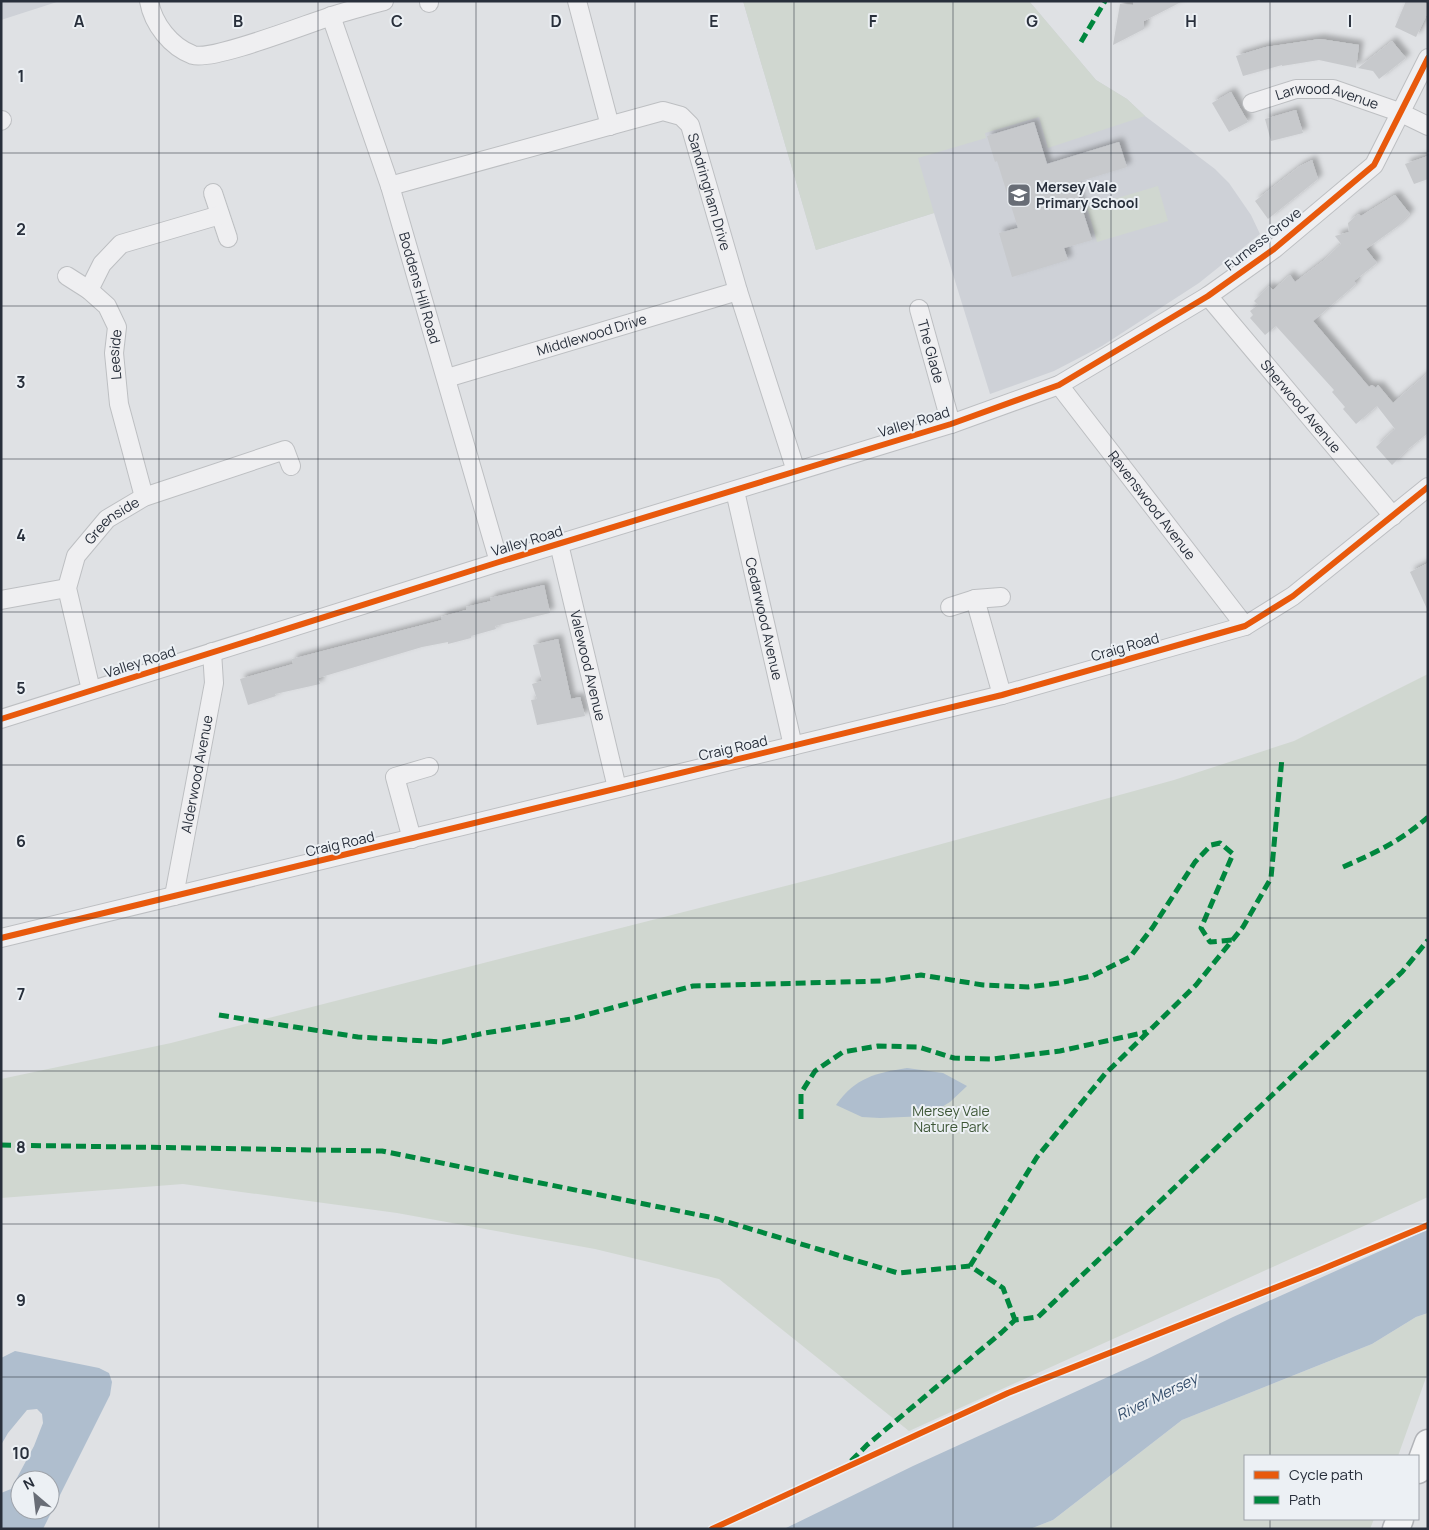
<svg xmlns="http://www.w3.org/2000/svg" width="1429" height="1530" viewBox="0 0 1429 1530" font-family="Manrope,sans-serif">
  <defs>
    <filter id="shadow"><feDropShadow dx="4.5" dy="-4.5" stdDeviation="2.5" flood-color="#0004"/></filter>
  </defs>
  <rect width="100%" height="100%" fill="#dfe1e4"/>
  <g fill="#ced1d7">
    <path d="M1 1H60L1 20Z"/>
    <path d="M743 1H1029L1096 80 1127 99 1145 116 1215 169 1229 183 1251 215 1260 234 1199 283 1102 346 1054 371 990 394 934 213 816 250Z"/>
  </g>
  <g fill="#d0d7d0">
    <path d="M743 1H1029L1096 80 1127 99 1145 116 1048 148 1039 117 985 133 986 138 918 158 934 213 816 250Z"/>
    <path d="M1158 186 1168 221 1097 242 1087 207Z"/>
    <path d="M1428 674V1197L909 1431 719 1279 595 1249 397 1213 183 1184 1 1198V1079L171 1043 832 874 1174 780 1294 741Z"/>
    <path d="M1428 1313V1372L1398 1456H1245V1519H1374L1370 1529H1030L1053 1520 1182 1420 1372 1344 1416 1317Z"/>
  </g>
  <g fill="#afbece" fill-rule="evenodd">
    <path d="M907 1068 943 1073 967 1086 950 1102 927 1116 880 1118 862 1117 836 1105C856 1077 876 1073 907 1068Z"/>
    <path d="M1428 1229V1313L1416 1317 1372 1344 1182 1420 1053 1520 1030 1529H784L913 1466 1147 1359 1233 1317 1387 1248Z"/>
    <path d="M15 1351 99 1368 109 1373 112 1382 110 1395 43 1529H1V1493L11 1489 34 1446 43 1423 42 1414 37 1409 27 1410 8 1433 1 1445V1358ZM20 1480H50V1510H20Z"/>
  </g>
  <g fill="#c7c9cc" filter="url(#shadow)">
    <path d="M1134 1H1183L1144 21V29L1113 45 1120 4 1133 5Z"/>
    <path d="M1406 1H1421L1428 4V12L1416 37 1395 27Z"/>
    <path d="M1320 39 1359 45 1356 68 1319 60 1282 66V65L1243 76 1236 56 1266 47Z"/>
    <path d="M1392 41 1406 58 1379 79 1373 71 1358 68Z"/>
    <path d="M1231 92 1248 122 1229 132 1212 103Z"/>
    <path d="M1296 110 1303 133 1271 141 1265 119Z"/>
    <path d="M1034 122 1047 164 1119 142 1127 167 1074 183 1092 240 1064 248 1068 260 1012 277 999 233 1018 228 997 161 995 162 987 136Z"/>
    <path d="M1428 156V179L1414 184 1405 164Z"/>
    <path d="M1312 160 1318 179 1268 219 1255 201 1300 166Z"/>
    <path d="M1395 195 1410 214 1398 226 1366 249 1377 263 1354 281 1356 284 1313 321 1369 387 1372 385 1376 388 1378 385 1393 403 1428 373V433L1407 450 1392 465 1376 447 1395 429 1377 406 1356 424 1343 409 1345 407 1332 392 1334 390 1276 326 1265 335 1250 318 1253 315 1250 311 1258 305 1254 301 1269 286 1273 290 1290 275 1295 282 1323 261 1341 244 1335 236 1349 232 1348 223 1358 214 1361 216Z"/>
    <path d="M1428 563V611L1410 572Z"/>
    <path d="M544 585 550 613 495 626 496 629 471 636V638L448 644V642L422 647 318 678 320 684 275 694 276 696 248 705 240 679 293 664 292 659 442 620 441 617 466 610V607L491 601 490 598Z"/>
    <path d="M558 639 571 699 580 697 585 716 537 725 531 700 537 699 532 684 542 681 533 645Z"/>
  </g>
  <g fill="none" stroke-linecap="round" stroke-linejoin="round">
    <g stroke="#bdbfc2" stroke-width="20">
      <g id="minor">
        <path d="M149 1C153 24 171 47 193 55 213 61 304 25 329 17 347 11 366 6 384 1"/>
        <path d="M429 1V3"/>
        <path d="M577 1 610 126"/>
        <path id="s1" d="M331 16 390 186 499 562"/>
        <path id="s2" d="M1252 103 1296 89H1333L1399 112 1428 126"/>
        <path d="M1 121 2 120"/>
        <path id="s3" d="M390 186 663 111 681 116 690 125 738 291 796 471"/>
        <path d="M213 193 228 238"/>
        <path d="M67 276 89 290"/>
        <path id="s4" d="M1208 296 1393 516"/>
        <path id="s5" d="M919 309 951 424"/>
        <path id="s6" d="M447 378 738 291"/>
        <path id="s7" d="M1059 385 1245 626"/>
        <path id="s8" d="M735 491 793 746"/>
        <path id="s9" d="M144 497 119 404 114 353 117 327 107 306 89 290 102 264 121 244 220 215"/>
        <path id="s10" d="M559 544 617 788"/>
        <path d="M975 599 1002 695"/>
        <path d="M1 600 67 588"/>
        <path d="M950 607 975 599 1001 597"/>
        <path id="s11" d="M91 690 67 588 76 556 107 519 144 497 285 450 291 466"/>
        <path d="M1 719 499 562 951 424 1059 385 1208 296 1274 249 1374 165 1428 58"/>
        <path d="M412 839 395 777 429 767"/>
        <path id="s12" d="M174 896 214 683 212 652"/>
        <path d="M1 938 1002 695 1245 626 1293 596 1428 487"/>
      </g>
    </g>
    <g stroke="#b2b4b8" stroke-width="29">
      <g id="highway">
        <path d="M1418 1470 1428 1443"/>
        <path d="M1396 1529 1400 1519"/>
      </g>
    </g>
    <use href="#minor" stroke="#efeff1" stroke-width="18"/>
    <use href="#highway" stroke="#f3f4f5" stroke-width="26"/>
    <g stroke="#00873e" stroke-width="5" stroke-dasharray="10 5" stroke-linecap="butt">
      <path d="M1081 42 1105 1"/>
      <path d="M1343 867C1375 853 1401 841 1428 817"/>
      <path d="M219 1015 358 1037 443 1042 485 1033 571 1019 693 986 881 981 921 975 983 985 1028 987 1059 983 1092 976 1130 957 1153 927 1195 862 1211 845 1220 843 1233 854 1201 928 1210 942 1233 940"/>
      <path d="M801 1119V1093L815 1071 843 1052 878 1046 919 1047 954 1058 992 1059 1060 1051 1147 1032"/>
      <path d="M1 1145 382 1151 714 1218 898 1273 970 1266 1003 1288 1015 1320"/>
      <path d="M970 1266 1037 1157 1105 1074 1196 985 1243 927 1271 878 1282 758"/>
      <path d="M851 1461 867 1445 1001 1333 1015 1320 1038 1317 1402 972 1428 940"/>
    </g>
    <g stroke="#ecf0f4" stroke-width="9">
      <g id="cycleway">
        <path d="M1 719 499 562 951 424 1059 385 1208 296 1274 249 1374 165 1428 58"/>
        <path d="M1 938 1002 695 1245 626 1293 596 1428 487"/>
        <path d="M712 1529 1008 1393 1320 1270 1428 1225"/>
      </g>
    </g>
    <use href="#cycleway" stroke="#e8590c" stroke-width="6"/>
  </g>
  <path fill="none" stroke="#282f3b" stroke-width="1" stroke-opacity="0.55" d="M159 1V1529M318 1V1529M476 1V1529M635 1V1529M794 1V1529M953 1V1529M1111 1V1529M1270 1V1456M1 153H1428M1 306H1428M1 459H1428M1 612H1428M1 765H1428M1 918H1428M1 1071H1428M1 1224H1428M1 1377H1428M1270 1519V1529"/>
  <defs>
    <g id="school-square" transform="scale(1.25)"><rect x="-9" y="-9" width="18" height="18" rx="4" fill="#686d76" stroke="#ecf0f4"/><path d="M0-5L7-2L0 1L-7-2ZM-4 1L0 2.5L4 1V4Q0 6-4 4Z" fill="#fff"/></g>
  </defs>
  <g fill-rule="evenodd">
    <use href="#school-square" x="1019" y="195"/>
  </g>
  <g text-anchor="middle" stroke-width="4" stroke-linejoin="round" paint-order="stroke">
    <g font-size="14" fill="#282f3b" stroke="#ecf0f4">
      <text dy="5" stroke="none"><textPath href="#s2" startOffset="78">Larwood Avenue</textPath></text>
      <text dy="5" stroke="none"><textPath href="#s3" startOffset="384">Sandringham Drive</textPath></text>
      <text transform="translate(1263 239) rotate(-38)" y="5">Furness Grove</text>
      <text dy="5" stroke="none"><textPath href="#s1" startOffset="286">Boddens Hill Road</textPath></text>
      <text dy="5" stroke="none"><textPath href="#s6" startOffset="151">Middlewood Drive</textPath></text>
      <text dy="5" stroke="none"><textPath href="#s5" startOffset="44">The Glade</textPath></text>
      <text dy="5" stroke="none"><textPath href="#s9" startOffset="146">Leeside</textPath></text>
      <text dy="5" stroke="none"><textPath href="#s4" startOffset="144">Sherwood Avenue</textPath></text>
      <text transform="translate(914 422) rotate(-17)" y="5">Valley Road</text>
      <text dy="5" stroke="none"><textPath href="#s7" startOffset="152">Ravenswood Avenue</textPath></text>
      <text dy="5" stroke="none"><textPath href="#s11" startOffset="189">Greenside</textPath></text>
      <text transform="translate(527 541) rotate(-17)" y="5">Valley Road</text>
      <text dy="5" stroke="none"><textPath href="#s8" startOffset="131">Cedarwood Avenue</textPath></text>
      <text transform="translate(1125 647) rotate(-16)" y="5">Craig Road</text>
      <text transform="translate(140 662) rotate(-18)" y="5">Valley Road</text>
      <text dy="5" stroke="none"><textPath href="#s10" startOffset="125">Valewood Avenue</textPath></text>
      <text transform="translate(733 748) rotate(-13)" y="5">Craig Road</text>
      <text dy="5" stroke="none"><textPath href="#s12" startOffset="124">Alderwood Avenue</textPath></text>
      <text transform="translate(340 844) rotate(-13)" y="5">Craig Road</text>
    </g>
    <g font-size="14" font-weight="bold" fill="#282f3b" stroke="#ecf0f4" text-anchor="start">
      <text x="1036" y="192">Mersey Vale<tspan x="1036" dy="16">Primary School</tspan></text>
    </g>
    <g font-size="14" fill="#3d5636" stroke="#ecf0f4">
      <text x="951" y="1116">Mersey Vale<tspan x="951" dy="16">Nature Park</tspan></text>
    </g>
    <g font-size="15" font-style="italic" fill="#364f6c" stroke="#ecf0f4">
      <text transform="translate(1157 1397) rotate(-26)" y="5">River Mersey</text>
    </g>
  </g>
  <g font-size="16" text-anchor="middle" font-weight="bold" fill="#282f3b" stroke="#ecf0f4" stroke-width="4" stroke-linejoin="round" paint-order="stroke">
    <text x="79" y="27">A</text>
    <text x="238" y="27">B</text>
    <text x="397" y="27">C</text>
    <text x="556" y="27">D</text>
    <text x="714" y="27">E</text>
    <text x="873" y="27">F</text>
    <text x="1032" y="27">G</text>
    <text x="1191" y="27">H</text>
    <text x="1350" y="27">I</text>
    <text x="21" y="82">1</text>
    <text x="21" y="235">2</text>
    <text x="21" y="388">3</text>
    <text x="21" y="541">4</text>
    <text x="21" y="694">5</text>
    <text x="21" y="847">6</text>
    <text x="21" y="1000">7</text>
    <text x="21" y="1153">8</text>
    <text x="21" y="1306">9</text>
    <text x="21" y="1459">10</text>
  </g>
  <rect width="1429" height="1530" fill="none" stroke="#282f3b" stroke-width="5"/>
  <rect x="1244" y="1455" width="175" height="65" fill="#ecf0f4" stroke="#9ea3aa"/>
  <rect x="1254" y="1471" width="25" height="8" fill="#e8590c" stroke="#9ea3aa"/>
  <text x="1289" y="1480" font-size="15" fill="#282f3b">Cycle path</text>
  <rect x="1254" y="1496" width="25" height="8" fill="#00873e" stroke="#9ea3aa"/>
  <text x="1289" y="1505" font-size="15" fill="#282f3b">Path</text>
  <g transform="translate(35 1495) rotate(332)"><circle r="24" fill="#ecf0f4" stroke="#9ea3aa"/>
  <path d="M0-4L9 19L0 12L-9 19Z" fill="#686d76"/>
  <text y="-8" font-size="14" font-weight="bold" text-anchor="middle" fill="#282f3b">N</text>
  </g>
</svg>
